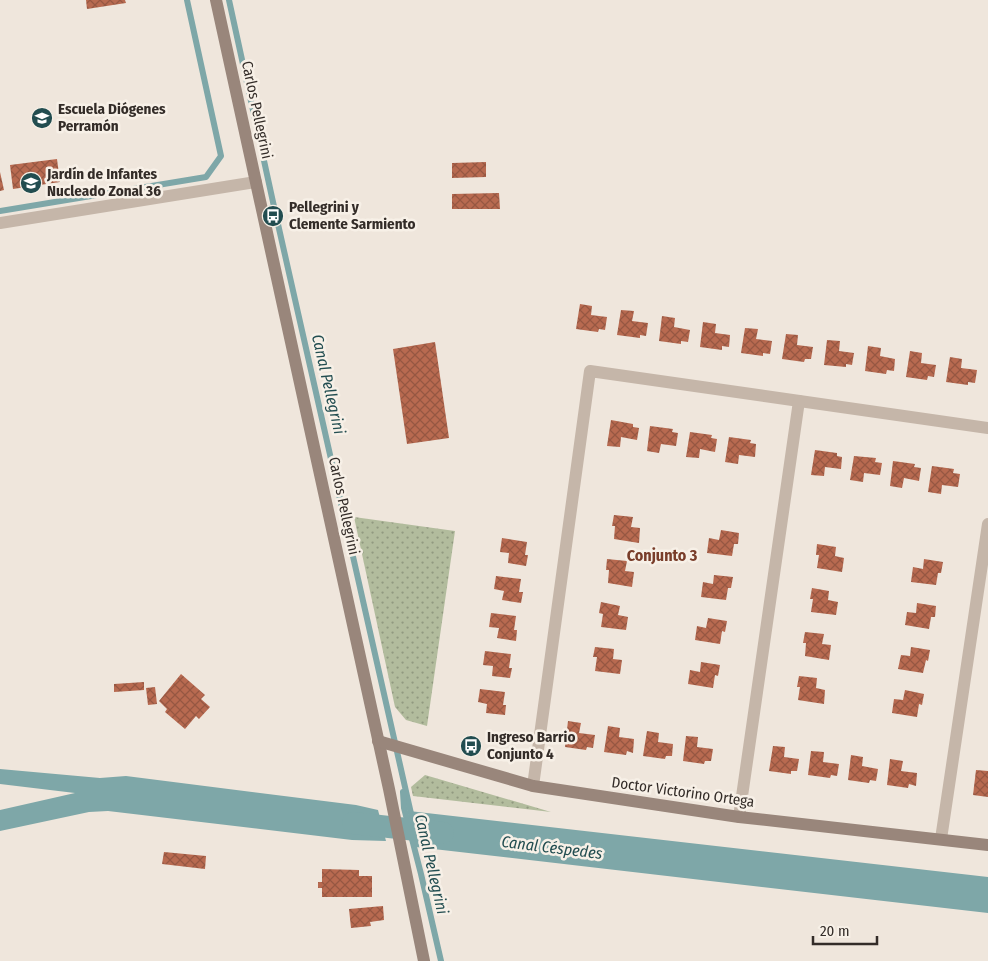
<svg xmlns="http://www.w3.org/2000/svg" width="988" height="961" viewBox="0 0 988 961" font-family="'Fira Sans Condensed',sans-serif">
  <defs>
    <pattern id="park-dots" width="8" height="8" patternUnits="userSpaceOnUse" patternTransform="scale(1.25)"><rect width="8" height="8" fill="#b2bc9d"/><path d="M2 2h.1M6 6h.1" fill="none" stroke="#919980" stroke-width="1.8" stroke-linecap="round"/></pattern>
    <pattern id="building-cross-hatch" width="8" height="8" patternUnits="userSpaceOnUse" patternTransform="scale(1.25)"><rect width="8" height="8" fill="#b86a50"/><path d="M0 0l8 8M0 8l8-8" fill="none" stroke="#965742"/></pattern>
  </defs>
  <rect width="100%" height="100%" fill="#efe6dc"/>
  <g fill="url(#park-dots)">
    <path d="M354 517 455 531 427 726 406 720 395 707Z"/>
    <path d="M425 775 551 812 413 796 411 787Z"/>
  </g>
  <g fill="#7ea7a8">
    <path d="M0 769 100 778 126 776 356 805 378 810 386 841 352 840 108 811 89 812 0 831V810L75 793 0 784Z"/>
    <path d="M409 811 988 877V913L416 847Z"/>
  </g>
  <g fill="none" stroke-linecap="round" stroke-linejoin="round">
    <g stroke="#7ea7a8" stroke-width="6">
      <path d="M229 0 273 202 412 818"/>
      <path d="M0 211 206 177 221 156 187 0"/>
      <path d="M403 792 404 808 421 874 441 961"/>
    </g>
    <path stroke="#7ea7a8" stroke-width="22" d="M353 823 443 833"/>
  </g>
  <g fill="url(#building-cross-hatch)">
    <path d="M86 0H125L126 3 87 9Z"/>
    <path d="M57 159 60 182 13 189 10 165Z"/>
    <path d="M486 162V177L452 178V163Z"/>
    <path d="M0 172 4 190 0 191Z"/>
    <path d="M499 193 500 209H452V194Z"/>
    <path d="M580 304 592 306 591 315 607 317 605 330 599 329 598 332 576 329Z"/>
    <path d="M621 310 634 311 632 321 648 323 646 336 640 335V338L617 335Z"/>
    <path d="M662 316 675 318 674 327 690 330 688 342 681 341V344L659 341Z"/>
    <path d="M703 322 716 324 715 333 730 335 729 347 722 346V350L700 347Z"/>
    <path d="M745 328 758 329 756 339 772 341 770 354 763 353V356L741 353Z"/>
    <path d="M786 334 798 335 797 345 813 347 811 359H805L804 362 782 359Z"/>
    <path d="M827 340 840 341 839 351 854 353 852 365 846 364V367L824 365Z"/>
    <path d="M435 342 449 438 407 444 393 349Z"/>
    <path d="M868 346 881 348 880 356 895 359 894 371 887 370 886 374 865 371Z"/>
    <path d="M910 351 922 353 921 363 936 365 934 377 928 376 927 380 906 377Z"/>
    <path d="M950 357 962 359 961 368 977 370 975 383 968 382V385L946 382Z"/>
    <path d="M611 420 633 424V427L639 428 637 440 621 437 620 447 607 446Z"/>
    <path d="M650 426 673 429 672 432 678 433 676 446 661 444 659 453 647 451Z"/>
    <path d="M690 432 712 435 711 438 717 439 715 452 700 449 699 458 686 457Z"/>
    <path d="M729 437 751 440 750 443 756 444 755 457 739 455 738 464 725 462Z"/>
    <path d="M815 450 837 453V456L842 457 841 469 825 467 824 476 811 475Z"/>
    <path d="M854 456 876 458 875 462 882 463 880 475 864 473 863 482 850 480Z"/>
    <path d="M893 461 915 464 914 467 921 468 919 481 904 478 902 488 890 486Z"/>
    <path d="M932 466 954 469 953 473 960 474 958 487 942 485 941 494 928 492Z"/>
    <path d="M614 515 633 517 631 527 640 528 639 543 614 539 615 526H612Z"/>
    <path d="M721 530 739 533 738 544H734L732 556 707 553 709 538 719 540Z"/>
    <path d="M502 538 527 542 525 555H528L526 566 508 563 509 553 500 552Z"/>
    <path d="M817 544 836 547 835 556 844 558 842 572 817 568 819 555H816Z"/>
    <path d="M607 559 627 561 625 571 634 572 632 587 608 583 609 570H606Z"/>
    <path d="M924 559 943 562 941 573H938L936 585 911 582 913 567 923 569Z"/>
    <path d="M714 575 733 577 731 588H728L726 600 701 597 703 582 713 584Z"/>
    <path d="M496 576 521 579 519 592H523L521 603 502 600 504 591 494 589Z"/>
    <path d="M812 588 829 591 828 600 838 602 836 615 811 612 813 599H810Z"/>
    <path d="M601 602 620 606 618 615 628 617 626 630 601 627 603 614 599 613Z"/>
    <path d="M917 603 936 606 935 617H931L929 629 905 625 907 612 916 613Z"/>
    <path d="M491 613 516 616 514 630H517L516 641 497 638 499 628 489 627Z"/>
    <path d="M708 618 727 621 725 632 722 631 720 644 695 640 697 626 706 628Z"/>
    <path d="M805 632 824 634 822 644 831 645 829 660 805 656 806 643H803Z"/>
    <path d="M595 647 614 649 613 659 622 660 620 674 595 671 597 657H593Z"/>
    <path d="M911 647 930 650 928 661 926 660 923 673 898 669 901 655 910 656Z"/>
    <path d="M485 651 511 654 509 668H512L510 678 492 676 493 666 483 665Z"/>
    <path d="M701 662 720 665 718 676 715 675 713 688 688 684 690 670 700 672Z"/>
    <path d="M181 674 205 695 201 699 210 707 199 719 196 716 185 729 165 712 167 709 159 701Z"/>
    <path d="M799 676 817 678 816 688 825 690 824 704 798 700 800 687H797Z"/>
    <path d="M144 682V690L114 692V684Z"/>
    <path d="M155 687 157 704 148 705 146 688Z"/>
    <path d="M480 689 505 692 503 705H506L505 715 486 713 487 704 478 702Z"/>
    <path d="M905 690 924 694 922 705 919 704 917 717 892 713 894 699 903 700Z"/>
    <path d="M568 721 581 723 579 733 595 735 593 748 587 747 586 750 565 747Z"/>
    <path d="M608 726 620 728 619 737 634 739 633 753 627 751 626 755 604 752Z"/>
    <path d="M647 731 659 733 658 742 673 744 672 756H666L665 759 643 756Z"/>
    <path d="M686 736 698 737 697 747 713 749 711 761H705L704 764 683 761Z"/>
    <path d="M773 746 785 747 784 757 799 759 797 771H791V774L769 771Z"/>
    <path d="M811 751 824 752 823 762 839 764 837 776 831 775 830 778 808 775Z"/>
    <path d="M851 755 863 757 862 766 878 769 876 781 870 780 869 783 848 780Z"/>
    <path d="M890 759 903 761 901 771 917 773 916 786 909 784 908 788 887 785Z"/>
    <path d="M976 770 988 771V797L973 795Z"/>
    <path d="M164 852 206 856 205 869 162 864Z"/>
    <path d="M322 869 359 870V876H372V897H322V888H318V882H322Z"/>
    <path d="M383 906 384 920 370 922 371 926 351 928 349 909Z"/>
  </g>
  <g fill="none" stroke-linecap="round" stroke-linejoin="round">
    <g stroke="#c5b6a9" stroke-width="12">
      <path d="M0 223 256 182"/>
      <path d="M533 786 590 371 988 428"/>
      <path d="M739 817 799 401"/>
      <path d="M941 839 988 524"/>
    </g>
    <g stroke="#99867b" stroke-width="12">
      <path d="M216 0 389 789 424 961"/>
      <path d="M378 741 533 786 739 817 988 845"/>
    </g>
  </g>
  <defs>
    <g id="school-disc" transform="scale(1.125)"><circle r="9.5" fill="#224d50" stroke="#f7f0e7"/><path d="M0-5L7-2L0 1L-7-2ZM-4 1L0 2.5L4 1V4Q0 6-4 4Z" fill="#fff"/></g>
    <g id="bus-disc" transform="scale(1.125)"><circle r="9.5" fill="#224d50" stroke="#f7f0e7"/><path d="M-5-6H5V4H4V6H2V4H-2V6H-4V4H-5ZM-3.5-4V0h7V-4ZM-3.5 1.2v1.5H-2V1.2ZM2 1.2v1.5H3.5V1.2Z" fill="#fff"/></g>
  </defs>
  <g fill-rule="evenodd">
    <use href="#school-disc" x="42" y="118"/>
    <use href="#school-disc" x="31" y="183"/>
    <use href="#bus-disc" x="273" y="216"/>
    <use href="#bus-disc" x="471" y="746"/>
  </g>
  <g text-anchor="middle" stroke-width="5" stroke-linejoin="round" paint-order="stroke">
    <g font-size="15" font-weight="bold" fill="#332c28" stroke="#f7f0e7" text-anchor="start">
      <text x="58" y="114">Escuela Diógenes<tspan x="58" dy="17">Perramón</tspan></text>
      <text x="47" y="179">Jardín de Infantes<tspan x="47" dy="17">Nucleado Zonal 36</tspan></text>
      <text x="289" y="212">Pellegrini y<tspan x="289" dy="17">Clemente Sarmiento</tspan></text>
      <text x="487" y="742">Ingreso Barrio<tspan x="487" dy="17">Conjunto 4</tspan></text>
    </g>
    <g font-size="15" fill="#332c28" stroke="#f7f0e7">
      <text transform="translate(257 110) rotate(78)" y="5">Carlos Pellegrini</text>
      <text transform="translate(344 506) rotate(78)" y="5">Carlos Pellegrini</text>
      <text transform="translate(683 792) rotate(8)" y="5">Doctor Victorino Ortega</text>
    </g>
    <g font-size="16" font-style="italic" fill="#224d50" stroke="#f7f0e7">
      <text transform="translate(329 384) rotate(77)" y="6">Canal Pellegrini</text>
      <text transform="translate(552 847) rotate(7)" y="6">Canal Céspedes</text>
      <text transform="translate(432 864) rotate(77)" y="6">Canal Pellegrini</text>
    </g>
    <g font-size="16" font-weight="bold" fill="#793d2a" stroke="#f7f0e7">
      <text x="662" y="561">Conjunto 3</text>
    </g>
  </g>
  <path d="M813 936v8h64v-8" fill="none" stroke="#332c28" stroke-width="2.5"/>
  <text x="820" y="936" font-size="15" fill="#332c28" stroke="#f7f0e7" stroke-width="4" paint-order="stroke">20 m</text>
</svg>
